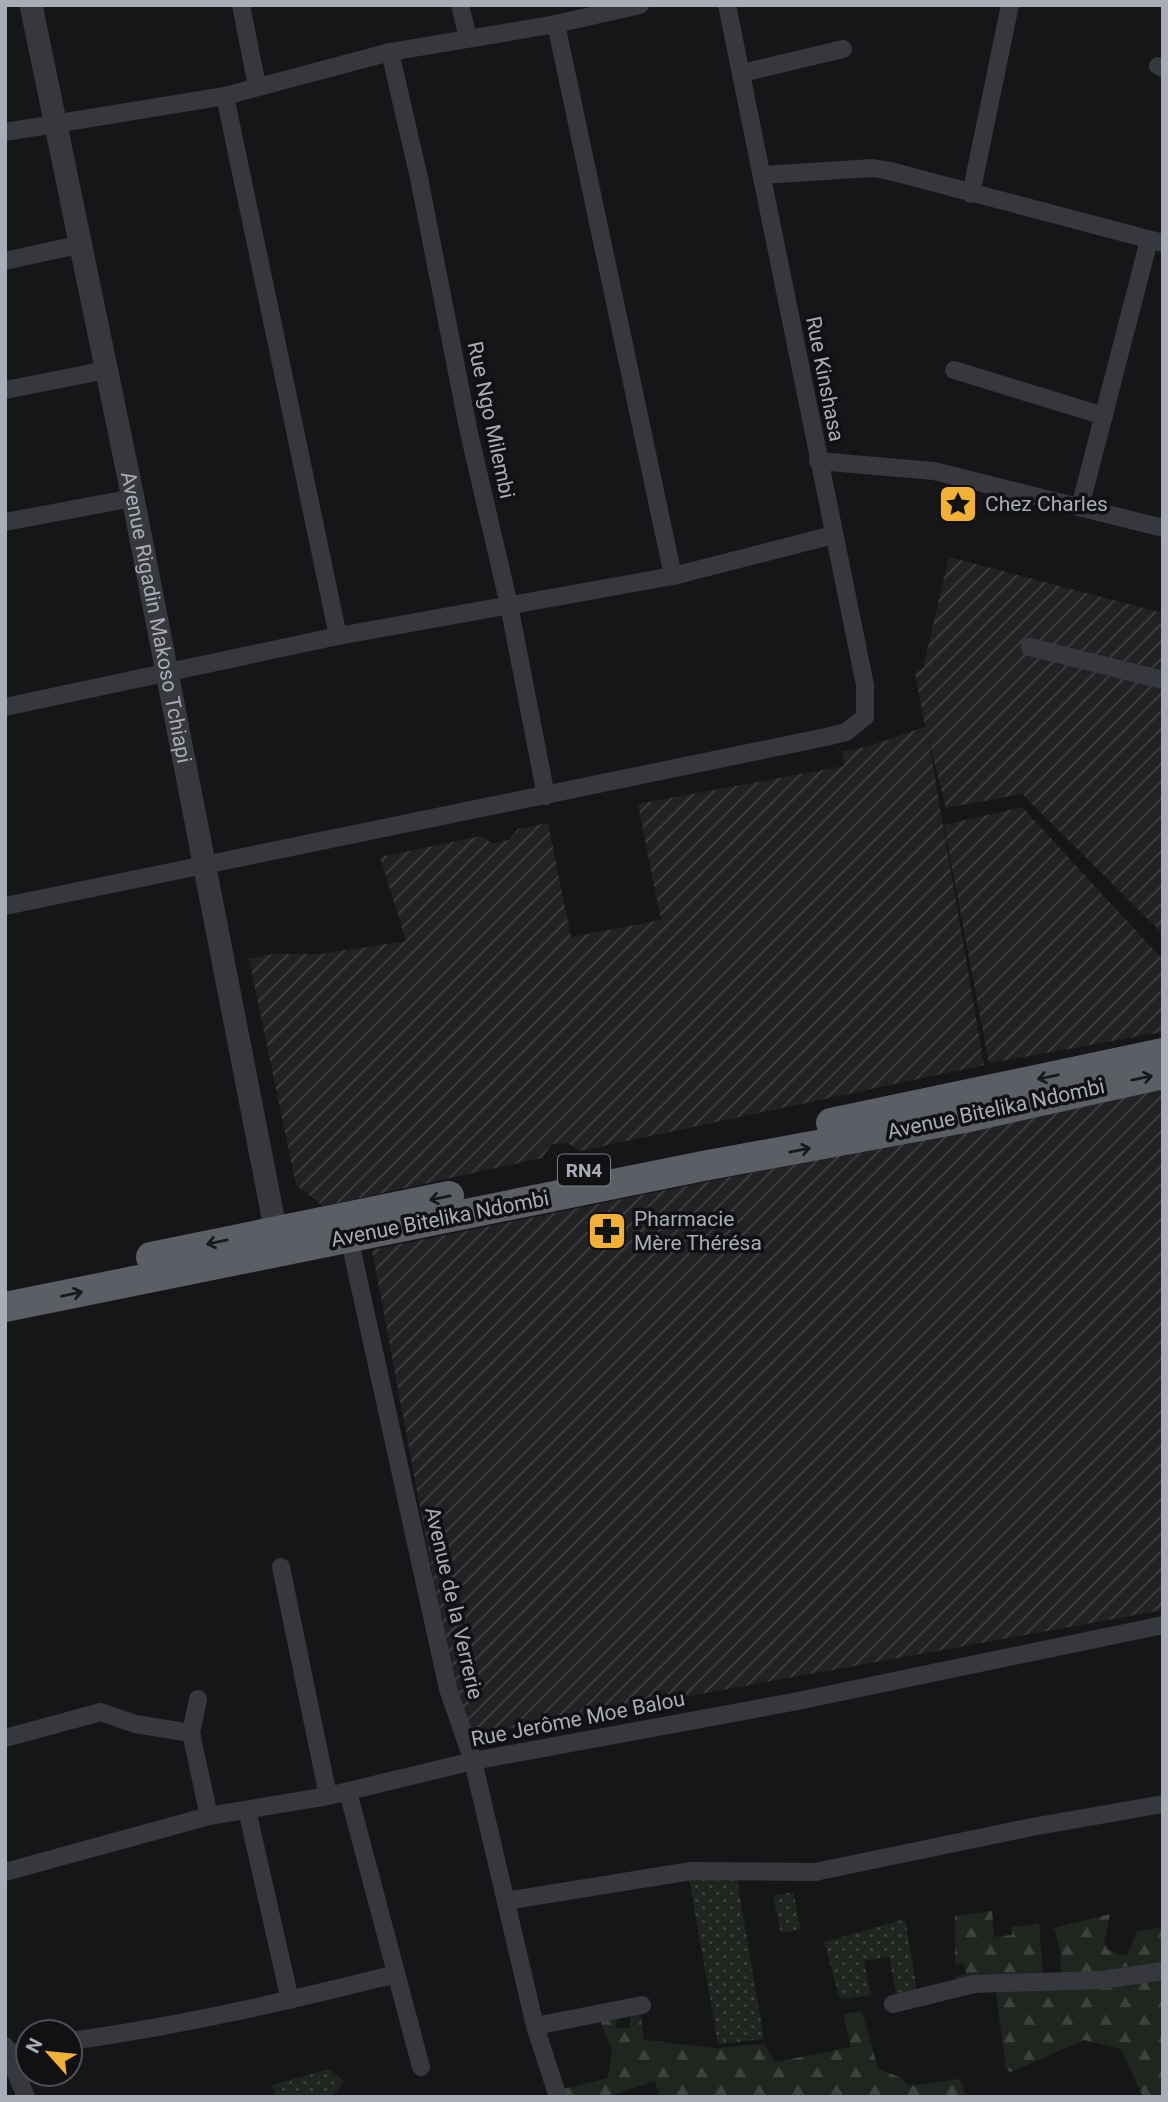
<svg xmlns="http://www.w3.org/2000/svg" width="1168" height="2102" viewBox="0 0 1168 2102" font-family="Roboto,sans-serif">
  <defs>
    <pattern id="industrial-furrows" width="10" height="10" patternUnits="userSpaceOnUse" patternTransform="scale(1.75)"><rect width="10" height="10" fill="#222225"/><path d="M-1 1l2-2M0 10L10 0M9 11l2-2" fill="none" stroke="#3f3f43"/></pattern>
    <pattern id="grass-dots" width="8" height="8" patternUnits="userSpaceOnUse" patternTransform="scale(1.75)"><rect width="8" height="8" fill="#1e261f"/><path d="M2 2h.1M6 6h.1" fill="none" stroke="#3c433d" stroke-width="1.8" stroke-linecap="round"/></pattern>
    <pattern id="forest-firs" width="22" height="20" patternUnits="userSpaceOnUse" patternTransform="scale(1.75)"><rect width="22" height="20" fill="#1e261f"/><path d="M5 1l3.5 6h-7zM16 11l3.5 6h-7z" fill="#3c433d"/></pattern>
  </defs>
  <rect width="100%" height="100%" fill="#161618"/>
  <g fill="url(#industrial-furrows)">
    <path d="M949 557 1163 613V934L1022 794 946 808 928 737 984 1065 580 1151 567 1143 552 1144 542 1158 323 1206 296 1185 249 959 273 954H320L406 941 380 857 481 836 492 843 509 840 518 829 548 823 571 937 661 920 638 804 844 766 842 751 866 747 925 727 915 673 923 668Z"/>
    <path d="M1022 807 1163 960V1032L989 1063 944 825Z"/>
    <path d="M1163 1089V1610L463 1737 372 1250Z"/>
  </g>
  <g fill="url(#grass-dots)">
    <path d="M736 1874 764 2039 718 2044 689 1878Z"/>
    <path d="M793 1892 801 1929 781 1933 773 1896Z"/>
    <path d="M905 1919 917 1991 896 1993 889 1957 864 1961 871 1995 840 1999 824 1942Z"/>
    <path d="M329 2069 344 2081 332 2097H276L272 2085Z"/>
  </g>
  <g fill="url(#forest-firs)">
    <path d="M992 1911 994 1937 1012 1935V1927L1039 1924 1043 1975 1061 1973 1060 1950 1054 1928 1110 1914 1104 1943 1108 1950 1127 1956 1137 1931 1163 1927V1964L1124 1967 1097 1973 1163 1979V2097H1143L1121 2049 1084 2040 1011 2072 1006 2070 996 1992 978 1983 957 1982 955 1977 966 1973 964 1964 955 1965V1916Z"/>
    <path d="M640 2011 644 2040 714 2048 764 2044 775 2062 851 2047 843 2014 862 2011 878 2069 900 2077 909 2086 960 2079 966 2097H660L655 2081 607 2097H564L563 2089 608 2078 612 2050 600 2020 617 2017 616 2028H630L631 2013Z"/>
  </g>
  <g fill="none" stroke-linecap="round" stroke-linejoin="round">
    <g stroke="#37383d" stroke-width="18">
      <path d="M241 5 257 86"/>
      <path d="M460 5 468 38"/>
      <path d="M556 24 673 576"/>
      <path d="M390 52 419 178 469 433 509 605 546 796"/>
      <path d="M1158 66 1163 68"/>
      <path d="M742 73 843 49"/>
      <path d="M225 96 338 636"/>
      <path d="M5 132 225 96 390 52 556 24 640 5"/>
      <path d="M762 175 873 168 890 171 1163 243"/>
      <path d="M971 194 1010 5"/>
      <path d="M5 261 82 244"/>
      <path d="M954 370 1104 416"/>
      <path d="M5 390 107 370"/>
      <path d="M818 461 934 471 1163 528"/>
      <path d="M1080 507 1149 240"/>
      <path d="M5 522 133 498"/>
      <path d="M1030 647 1163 680"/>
      <path d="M5 707 338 636 673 576 833 535"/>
      <path d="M5 906 826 737 846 732 865 717V685L727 5"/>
      <path d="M349 1237 448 1689 473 1761 535 2026 558 2097"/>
      <path d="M281 1567 328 1796"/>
      <path d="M198 1699 191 1733 209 1816"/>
      <path d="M5 1738 101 1712 135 1724 191 1733"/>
      <path d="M348 1792 421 2067"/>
      <path d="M247 1810 290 2000"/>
      <path d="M5 1872 209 1816 328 1796 473 1761 793 1702 1163 1625"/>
      <path d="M506 1901 691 1871 815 1872 1032 1827 1163 1804"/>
      <path d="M893 2004 974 1984 1101 1980 1163 1971"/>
      <path d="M535 2026 642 2005"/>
      <path d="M70 2041C180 2026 288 2001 396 1974"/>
      <path d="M5 2046 26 2097"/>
      <path d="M5 2054 28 2051"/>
    </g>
    <path stroke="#37383d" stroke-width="23" id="s1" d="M31 5 133 498 279 1248"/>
    <g stroke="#5b5e65" stroke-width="30">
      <path d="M831 1123 1163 1053"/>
      <path d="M151 1257 449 1196"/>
      <path d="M5 1307 703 1166 964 1118 1163 1074"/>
    </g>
  </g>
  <defs><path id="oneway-shaft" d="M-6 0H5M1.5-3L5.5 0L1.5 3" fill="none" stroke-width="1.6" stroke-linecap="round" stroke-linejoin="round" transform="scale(1.75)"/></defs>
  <g stroke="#18191b">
    <use href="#oneway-shaft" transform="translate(1048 1077) rotate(168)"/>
    <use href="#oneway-shaft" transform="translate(1142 1078) rotate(-12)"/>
    <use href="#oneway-shaft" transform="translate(800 1150) rotate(-11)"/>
    <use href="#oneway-shaft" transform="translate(440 1198) rotate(169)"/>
    <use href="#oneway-shaft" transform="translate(217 1242) rotate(168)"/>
    <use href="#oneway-shaft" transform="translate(72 1294) rotate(-12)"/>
  </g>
  <defs>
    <g id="sight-square" transform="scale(2.0125)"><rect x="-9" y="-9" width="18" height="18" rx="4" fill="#f2b134" stroke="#111113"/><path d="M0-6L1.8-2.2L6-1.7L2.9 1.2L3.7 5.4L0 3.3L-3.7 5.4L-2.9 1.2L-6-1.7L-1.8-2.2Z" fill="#111"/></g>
    <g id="pharmacy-square" transform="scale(2.0125)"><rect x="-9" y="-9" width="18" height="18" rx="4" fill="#f2b134" stroke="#111113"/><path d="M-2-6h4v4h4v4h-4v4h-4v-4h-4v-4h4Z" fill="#111"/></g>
  </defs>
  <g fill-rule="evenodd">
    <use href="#sight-square" x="958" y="504"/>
    <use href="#pharmacy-square" x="607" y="1231"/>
  </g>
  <g text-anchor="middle" stroke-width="7" stroke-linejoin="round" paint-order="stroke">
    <rect fill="#111113" stroke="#7b7e86" stroke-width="2" x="558" y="1154.5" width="52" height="31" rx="5"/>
    <g font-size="19" font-weight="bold" fill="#a8adb8">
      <text x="584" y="1177">RN4</text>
    </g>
    <g font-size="21" fill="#a8adb8" stroke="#111113">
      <text transform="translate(825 379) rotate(79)" y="7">Rue Kinshasa</text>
      <text transform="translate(491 420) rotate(78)" y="7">Rue Ngo Milembi</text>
      <text dy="7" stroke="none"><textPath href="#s1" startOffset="625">Avenue Rigadin Makoso Tchiapi</textPath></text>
      <text transform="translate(996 1109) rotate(-12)" y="7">Avenue Bitelika Ndombi</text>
      <text transform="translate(440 1219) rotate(-11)" y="7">Avenue Bitelika Ndombi</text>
      <text transform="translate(454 1603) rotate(77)" y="7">Avenue de la Verrerie</text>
      <text transform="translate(578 1719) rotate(-11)" y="7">Rue Jerôme Moe Balou</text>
    </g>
    <g font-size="21" fill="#a8adb8" stroke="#111113" text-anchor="start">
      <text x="985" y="511">Chez Charles</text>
      <text x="634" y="1226">Pharmacie<tspan x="634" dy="24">Mère Thérésa</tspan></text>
    </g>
  </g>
  <rect width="1168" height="2102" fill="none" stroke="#a8adb8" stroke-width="14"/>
  <g transform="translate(49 2053) rotate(297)"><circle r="33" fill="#111113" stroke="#4d4f55" stroke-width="2"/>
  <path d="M0-5L12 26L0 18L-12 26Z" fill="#f2b134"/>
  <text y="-10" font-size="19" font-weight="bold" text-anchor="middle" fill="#a8adb8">N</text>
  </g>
</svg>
